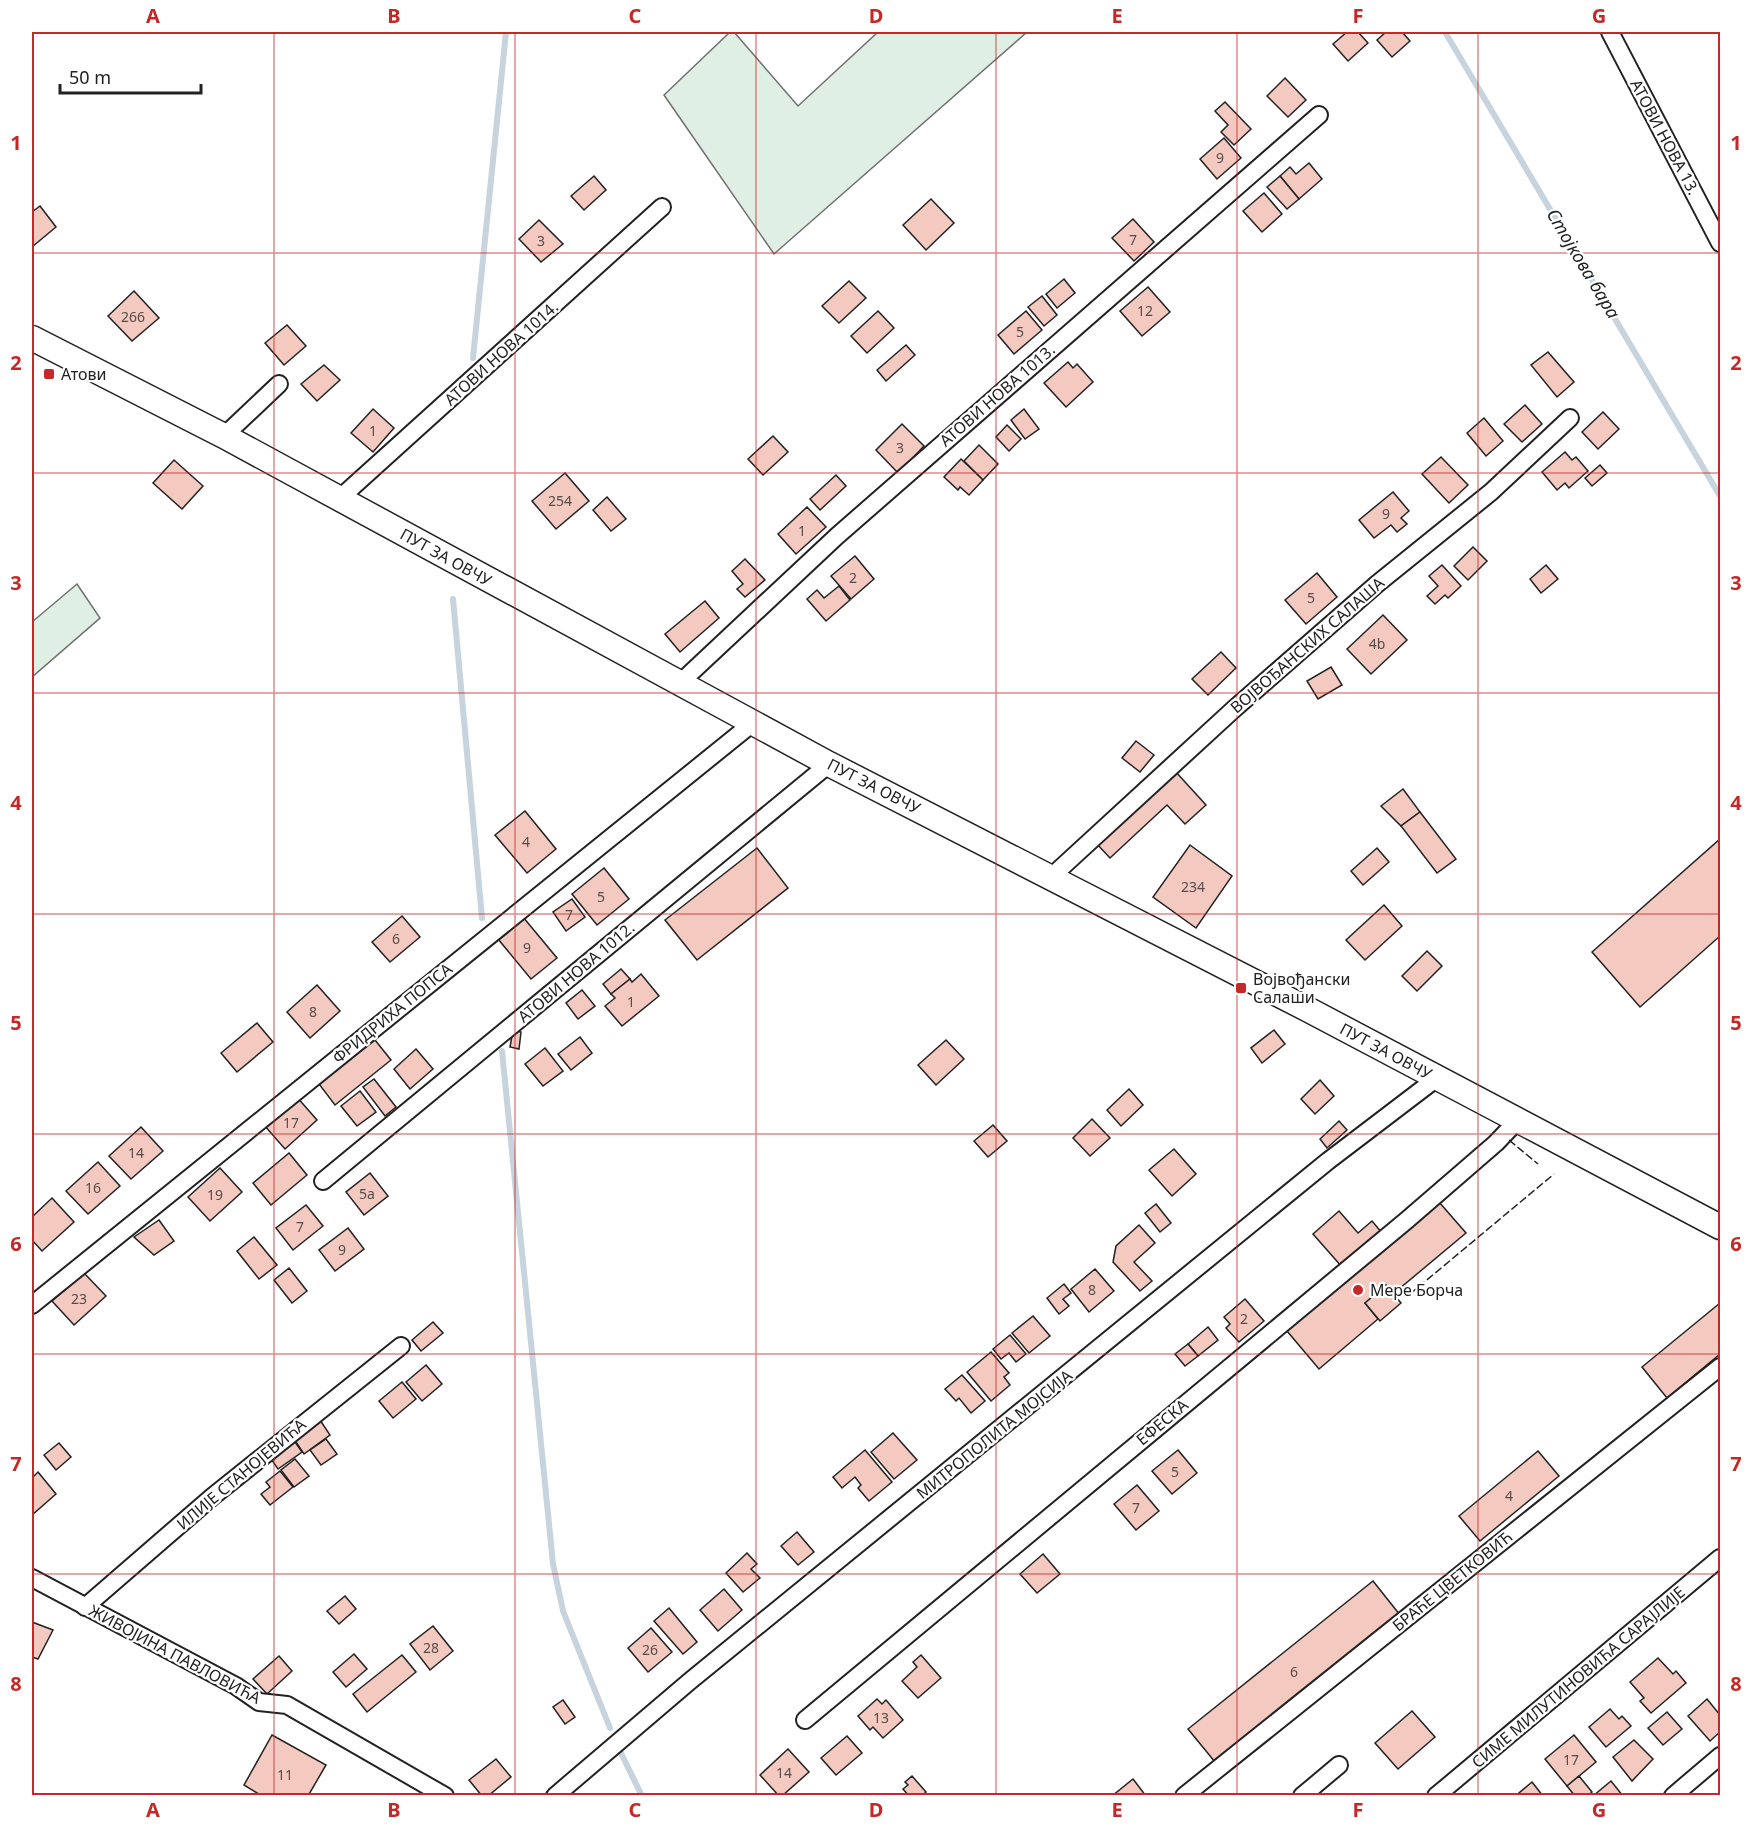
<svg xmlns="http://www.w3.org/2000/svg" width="1752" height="1827" viewBox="0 0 1752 1827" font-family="'Noto Sans',sans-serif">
  <rect width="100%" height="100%" fill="#fff"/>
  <g fill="#e0efe3" stroke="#6f6f6f" stroke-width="1.5">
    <path d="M730 32H734L798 106 878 32H1027L774 254 664 95Z"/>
    <path d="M77 584 100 618 32 677V622Z"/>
  </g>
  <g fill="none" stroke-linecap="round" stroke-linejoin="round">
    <g stroke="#c7d3dd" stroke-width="6">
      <path d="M1445 32 1720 496"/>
      <path d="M473 358 506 32"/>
      <path d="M453 599 482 918"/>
      <path d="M502 1051 553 1564 563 1611 610 1728"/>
      <path d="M618 1747 642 1796"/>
    </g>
  </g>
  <g fill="#f3c9c0" stroke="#222" stroke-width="1.5">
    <path d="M1347 32H1358L1368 43 1348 61 1333 44Z"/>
    <path d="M1386 32H1402L1410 41 1392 57 1377 40Z"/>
    <path d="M1285 78 1306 100 1288 117 1267 96Z"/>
    <path d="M1225 102 1251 129 1234 145 1221 132 1228 125 1215 111Z"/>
    <path d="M1224 138 1241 158 1217 179 1200 159Z"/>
    <path d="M1309 163 1322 179 1299 199 1280 176 1290 167 1296 174Z"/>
    <path d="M594 176 606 190 584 210 571 196Z"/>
    <path d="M1280 176 1299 199 1287 209 1267 187Z"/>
    <path d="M1264 193 1282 214 1262 232 1243 211Z"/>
    <path d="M931 199 954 223 926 250 903 225Z"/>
    <path d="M40 206 56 227 32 247V212Z"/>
    <path d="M1133 219 1154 242 1134 261 1112 238Z"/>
    <path d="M539 220 563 244 541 262 519 239Z"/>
    <path d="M1064 279 1075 293 1057 308 1046 294Z"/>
    <path d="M849 281 866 298 839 323 822 306Z"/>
    <path d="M1148 287 1170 312 1142 336 1120 311Z"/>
    <path d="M134 291 159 318 132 341 108 316Z"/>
    <path d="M1042 296 1057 315 1044 326 1028 307Z"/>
    <path d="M878 311 894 328 867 353 851 336Z"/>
    <path d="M1026 311 1042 330 1014 354 998 335Z"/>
    <path d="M287 325 306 346 284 365 265 343Z"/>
    <path d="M906 345 915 355 886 381 877 370Z"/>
    <path d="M1548 352 1574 382 1557 397 1531 365Z"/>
    <path d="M1068 362 1073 368 1077 364 1093 382 1066 407 1044 383Z"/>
    <path d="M324 365 340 380 317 401 301 384Z"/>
    <path d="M1525 405 1542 424 1522 442 1504 424Z"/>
    <path d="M373 409 394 428 373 452 351 433Z"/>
    <path d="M1024 409 1039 429 1025 439 1011 420Z"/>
    <path d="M1603 412 1619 429 1598 449 1582 432Z"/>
    <path d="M1484 418 1503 441 1486 456 1467 433Z"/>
    <path d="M902 424 924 446 898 473 876 450Z"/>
    <path d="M1007 425 1021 439 1009 451 996 437Z"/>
    <path d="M773 436 788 452 763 475 748 459Z"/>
    <path d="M979 445 998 464 983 480 964 461Z"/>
    <path d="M1565 452 1572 460 1576 457 1588 471 1569 488 1565 483 1557 490 1542 472Z"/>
    <path d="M1441 457 1468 485 1449 503 1422 474Z"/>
    <path d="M961 459 983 480 969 495 960 487 958 490 944 477Z"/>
    <path d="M174 460 203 486 182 509 153 483Z"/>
    <path d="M1600 465 1607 473 1592 486 1585 478Z"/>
    <path d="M565 473 589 501 556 529 532 501Z"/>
    <path d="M836 475 846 486 820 510 810 499Z"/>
    <path d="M1393 492 1409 511 1401 518 1407 524 1397 532 1391 525 1374 538 1359 520Z"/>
    <path d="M607 497 626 519 611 531 593 510Z"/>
    <path d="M807 507 826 527 796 554 778 534Z"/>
    <path d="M1473 547 1487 561 1468 580 1454 566Z"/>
    <path d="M855 556 874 579 851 599 831 576Z"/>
    <path d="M745 559 765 580 745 597 737 589 743 584 732 571Z"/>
    <path d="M1442 565 1461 586 1448 598 1445 595 1435 604 1427 596 1438 586 1429 576Z"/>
    <path d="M1546 565 1558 579 1541 593 1530 579Z"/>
    <path d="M1317 573 1337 597 1306 624 1285 600Z"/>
    <path d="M839 586 850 600 826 621 807 599 817 590 824 598Z"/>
    <path d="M705 601 719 618 680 652 665 634Z"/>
    <path d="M1383 615 1407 640 1371 674 1347 649Z"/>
    <path d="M1221 652 1236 668 1208 695 1192 679Z"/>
    <path d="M1331 667 1342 685 1318 699 1307 681Z"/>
    <path d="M1136 741 1154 755 1140 772 1122 758Z"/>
    <path d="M1175 771 1206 805 1185 824 1167 805 1110 858 1096 843Z"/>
    <path d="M1403 789 1420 812 1401 826 1381 806Z"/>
    <path d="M525 811 556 849 527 873 495 835Z"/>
    <path d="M1420 812 1456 859 1437 873 1401 826Z"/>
    <path d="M1720 839V936L1640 1007 1592 952Z"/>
    <path d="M1190 845 1232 876 1196 928 1153 897Z"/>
    <path d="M757 848 788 888 697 960 665 920Z"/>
    <path d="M1377 848 1389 862 1363 885 1351 871Z"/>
    <path d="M604 868 629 899 597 925 572 894Z"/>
    <path d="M572 899 585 917 566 931 553 912Z"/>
    <path d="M1384 905 1402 926 1365 960 1346 940Z"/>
    <path d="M402 916 420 937 390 962 372 942Z"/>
    <path d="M523 917 557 958 531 979 498 939Z"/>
    <path d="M1427 951 1442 966 1417 991 1402 976Z"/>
    <path d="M621 969 630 979 611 994 603 984Z"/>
    <path d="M641 974 659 996 622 1026 605 1006 615 998 611 994 630 979 632 982Z"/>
    <path d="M317 985 340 1011 310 1038 287 1012Z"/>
    <path d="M582 990 595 1006 578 1019 566 1003Z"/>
    <path d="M257 1023 273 1042 237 1072 221 1053Z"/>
    <path d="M513 1030 521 1032 519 1049 510 1047Z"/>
    <path d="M1274 1030 1285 1044 1262 1063 1251 1048Z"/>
    <path d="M580 1037 592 1053 571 1070 558 1054Z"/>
    <path d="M375 1040 391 1060 335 1105 319 1084Z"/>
    <path d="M946 1040 964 1059 936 1085 918 1065Z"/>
    <path d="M545 1048 563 1071 543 1086 525 1064Z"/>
    <path d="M416 1049 433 1069 410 1089 394 1069Z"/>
    <path d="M374 1079 396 1107 385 1116 363 1087Z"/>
    <path d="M1320 1080 1334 1096 1315 1114 1301 1099Z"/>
    <path d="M1129 1089 1143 1105 1121 1126 1107 1110Z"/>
    <path d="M360 1091 376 1112 357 1126 341 1106Z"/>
    <path d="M296 1096 317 1120 285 1149 264 1125Z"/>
    <path d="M1092 1119 1110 1138 1090 1156 1073 1138Z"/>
    <path d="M1339 1121 1347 1130 1327 1148 1320 1139Z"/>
    <path d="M993 1125 1007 1141 988 1157 974 1141Z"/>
    <path d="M141 1127 163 1151 131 1179 109 1156Z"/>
    <path d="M1174 1149 1196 1174 1172 1196 1149 1170Z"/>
    <path d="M289 1153 307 1175 271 1205 253 1183Z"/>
    <path d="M98 1162 120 1186 88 1214 66 1191Z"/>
    <path d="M220 1168 242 1192 210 1221 188 1197Z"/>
    <path d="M370 1173 388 1196 364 1215 346 1192Z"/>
    <path d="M52 1198 74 1222 42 1251 32 1240V1217Z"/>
    <path d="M1439 1202 1466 1233 1393 1294 1386 1285 1365 1303 1378 1319 1319 1369 1287 1331Z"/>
    <path d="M1156 1204 1171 1223 1160 1232 1145 1213Z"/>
    <path d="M306 1205 323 1226 293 1250 276 1228Z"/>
    <path d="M1339 1211 1358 1233 1372 1221 1382 1233 1342 1267 1313 1234Z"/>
    <path d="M159 1220 174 1241 154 1255 134 1237Z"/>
    <path d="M1139 1225 1155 1243 1134 1262 1152 1281 1140 1291 1113 1262 1116 1246Z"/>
    <path d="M348 1228 364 1249 335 1271 319 1250Z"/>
    <path d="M254 1237 277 1265 259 1279 237 1251Z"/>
    <path d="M289 1268 307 1291 292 1303 274 1280Z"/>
    <path d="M1095 1269 1114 1291 1089 1312 1071 1289Z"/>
    <path d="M84 1273 106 1296 74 1325 52 1301Z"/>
    <path d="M1064 1284 1071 1293 1063 1299 1069 1306 1059 1314 1047 1298Z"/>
    <path d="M1386 1285 1401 1303 1380 1321 1365 1303Z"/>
    <path d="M1245 1299 1264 1321 1239 1342 1226 1328 1230 1324 1224 1317Z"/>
    <path d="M1720 1303V1354L1667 1398 1642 1367Z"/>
    <path d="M1033 1316 1050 1336 1029 1353 1012 1333Z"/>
    <path d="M433 1322 443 1333 421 1351 412 1340Z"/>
    <path d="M1208 1327 1218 1340 1198 1356 1188 1344Z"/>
    <path d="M1010 1335 1026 1354 1016 1362 1009 1353 1001 1359 993 1349Z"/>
    <path d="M1188 1344 1198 1356 1185 1366 1175 1354Z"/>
    <path d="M991 1352 1009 1373 1004 1377 1010 1385 991 1401 967 1372Z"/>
    <path d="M426 1365 442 1384 422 1401 406 1382Z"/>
    <path d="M962 1375 985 1401 971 1413 959 1398 956 1401 945 1389Z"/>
    <path d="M402 1382 416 1399 393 1418 379 1401Z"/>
    <path d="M320 1420 330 1435 304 1454 294 1439Z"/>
    <path d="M893 1433 917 1460 894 1479 871 1452Z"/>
    <path d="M293 1439 302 1452 278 1469 269 1456Z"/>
    <path d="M326 1439 337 1454 321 1465 310 1450Z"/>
    <path d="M59 1443 71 1457 56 1470 44 1455Z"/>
    <path d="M865 1450 892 1482 869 1501 858 1488 861 1485 855 1477 842 1488 833 1477Z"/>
    <path d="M1178 1450 1197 1473 1172 1494 1152 1471Z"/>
    <path d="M1538 1451 1559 1476 1480 1541 1459 1516Z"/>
    <path d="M295 1459 309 1476 294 1487 281 1470Z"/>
    <path d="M280 1471 293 1487 270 1505 261 1494 270 1487 266 1482Z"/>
    <path d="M38 1472 56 1494 32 1515V1478Z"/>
    <path d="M1137 1485 1159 1511 1136 1530 1114 1504Z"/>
    <path d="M797 1532 814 1552 798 1565 781 1546Z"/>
    <path d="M747 1553 757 1564 751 1569 760 1578 743 1592 726 1573Z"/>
    <path d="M1043 1554 1060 1574 1037 1593 1020 1574Z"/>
    <path d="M1373 1581 1400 1615 1215 1762 1188 1729Z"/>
    <path d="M724 1589 742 1610 718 1631 700 1610Z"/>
    <path d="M345 1596 356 1609 339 1624 327 1611Z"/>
    <path d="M669 1608 697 1642 683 1654 654 1621Z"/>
    <path d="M32 1622 53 1630 38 1659 32 1657Z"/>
    <path d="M433 1626 453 1651 430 1670 410 1644Z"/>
    <path d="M651 1628 672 1652 648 1672 628 1648Z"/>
    <path d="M354 1654 367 1669 346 1687 333 1672Z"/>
    <path d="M402 1655 416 1672 367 1712 353 1694Z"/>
    <path d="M921 1655 941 1678 918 1698 902 1681 917 1667 913 1662Z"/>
    <path d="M279 1656 292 1671 267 1694 253 1679Z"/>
    <path d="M1658 1658 1673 1674 1676 1671 1686 1683 1651 1713 1640 1701 1644 1698 1630 1682Z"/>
    <path d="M877 1699 882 1704 886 1700 903 1720 883 1738 873 1727 870 1730 858 1716Z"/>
    <path d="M1707 1699 1720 1715V1732L1710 1741 1688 1716Z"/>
    <path d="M563 1700 575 1717 565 1724 553 1707Z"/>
    <path d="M1610 1709 1619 1719 1622 1716 1631 1726 1606 1747 1589 1727Z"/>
    <path d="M1412 1711 1435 1737 1398 1769 1375 1743Z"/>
    <path d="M1667 1712 1682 1729 1663 1745 1648 1728Z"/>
    <path d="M272 1735 326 1765 308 1796H262L244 1785Z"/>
    <path d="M1574 1735 1596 1762 1567 1786 1545 1759Z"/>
    <path d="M847 1736 862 1753 836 1775 821 1758Z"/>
    <path d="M1634 1740 1653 1759 1632 1781 1613 1757Z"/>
    <path d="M788 1749 809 1772 782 1796H779L760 1775Z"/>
    <path d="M496 1759 511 1777 488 1796H482L469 1780Z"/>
    <path d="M912 1776 926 1792 922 1796H909L903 1789 908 1785 905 1782Z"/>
    <path d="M1579 1776 1592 1792 1588 1796H1575L1567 1786Z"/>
    <path d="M1133 1779 1146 1796H1112Z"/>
    <path d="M1611 1781 1623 1796H1593Z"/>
    <path d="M1532 1782 1543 1796H1521L1519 1793Z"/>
  </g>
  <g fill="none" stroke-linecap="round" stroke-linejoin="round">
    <g stroke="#222" stroke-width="20">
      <g id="street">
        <path d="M1610 32 1720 243"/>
        <path d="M224 436 279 384"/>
        <path d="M339 499 662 207"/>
        <path d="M681 682 837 536 1319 115"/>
        <path d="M1050 878 1234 709 1377 584 1491 492 1570 418"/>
        <path d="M323 1181 829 764"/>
        <path d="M32 1305 754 722"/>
        <path d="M32 1578 236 1686 259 1702 287 1705 445 1796"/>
        <path d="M85 1607 212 1497 401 1346"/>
        <path d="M805 1720 1407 1220 1496 1143 1517 1121"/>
        <path d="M555 1796 690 1681 1328 1161 1437 1078"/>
        <path d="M1184 1796 1720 1367"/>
        <path d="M1302 1796 1339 1765"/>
        <path d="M1436 1796 1720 1558"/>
        <path d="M1673 1796 1720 1756"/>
      </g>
    </g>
    <g stroke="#222" stroke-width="27">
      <path id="secondary" d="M32 338 224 436 829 764 1309 1010 1720 1227"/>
    </g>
    <use href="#street" stroke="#fff" stroke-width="16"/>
    <use href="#secondary" stroke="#fff" stroke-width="24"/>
    <g stroke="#222" stroke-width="1.5" stroke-dasharray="8 3" stroke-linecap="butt">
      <path d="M1509 1140 1538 1164"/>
      <path d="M1410 1294 1554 1174"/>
    </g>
  </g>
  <path fill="none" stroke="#c62828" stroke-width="1.5" stroke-opacity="0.55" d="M274 32V1796M515 32V1796M756 32V1796M996 32V1796M1237 32V1796M1478 32V1796M32 253H1720M32 473H1720M32 693H1720M32 914H1720M32 1134H1720M32 1354H1720M32 1574H1720"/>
  <g fill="#c62828" stroke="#fff" stroke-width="2">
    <rect x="43" y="368" width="12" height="12" rx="3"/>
    <rect x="1235" y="982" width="12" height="12" rx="3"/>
    <circle cx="1358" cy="1290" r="6"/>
  </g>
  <g text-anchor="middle" stroke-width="4.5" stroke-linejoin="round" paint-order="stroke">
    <g font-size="14" fill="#564c4a">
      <text x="1220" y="163">9</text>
      <text x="1133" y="245">7</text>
      <text x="541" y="246">3</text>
      <text x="1145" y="316">12</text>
      <text x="133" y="322">266</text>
      <text x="1020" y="337">5</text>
      <text x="373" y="436">1</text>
      <text x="900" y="453">3</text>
      <text x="560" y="506">254</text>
      <text x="1386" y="519">9</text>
      <text x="802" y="536">1</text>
      <text x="853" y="583">2</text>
      <text x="1311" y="603">5</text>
      <text x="1377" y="649">4b</text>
      <text x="526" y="847">4</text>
      <text x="1193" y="892">234</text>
      <text x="601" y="902">5</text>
      <text x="569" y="920">7</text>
      <text x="396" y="944">6</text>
      <text x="527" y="953">9</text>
      <text x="631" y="1007">1</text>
      <text x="313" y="1017">8</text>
      <text x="291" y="1128">17</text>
      <text x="136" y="1158">14</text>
      <text x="93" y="1193">16</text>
      <text x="367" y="1199">5a</text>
      <text x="215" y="1200">19</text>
      <text x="300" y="1232">7</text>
      <text x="342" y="1255">9</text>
      <text x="1092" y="1295">8</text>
      <text x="79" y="1304">23</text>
      <text x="1244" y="1324">2</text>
      <text x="1175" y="1477">5</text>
      <text x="1509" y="1501">4</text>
      <text x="1136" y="1513">7</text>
      <text x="431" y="1653">28</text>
      <text x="650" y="1655">26</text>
      <text x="1294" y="1677">6</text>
      <text x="881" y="1723">13</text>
      <text x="1571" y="1765">17</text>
      <text x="784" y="1778">14</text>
      <text x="285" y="1780">11</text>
    </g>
    <g font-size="16" fill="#222" stroke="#fff">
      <text transform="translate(1665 137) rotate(62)" y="6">АТОВИ НОВА 13.</text>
      <text transform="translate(501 353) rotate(-42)" y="6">АТОВИ НОВА 1014.</text>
      <text transform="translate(997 395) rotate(-41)" y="6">АТОВИ НОВА 1013.</text>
      <text transform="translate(446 557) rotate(29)" y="6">ПУТ ЗА ОВЧУ</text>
      <text transform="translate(1307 645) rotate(-41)" y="6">ВОЈВОЂАНСКИХ САЛАША</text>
      <text transform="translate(874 786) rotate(27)" y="6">ПУТ ЗА ОВЧУ</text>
      <text transform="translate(576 972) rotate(-40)" y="6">АТОВИ НОВА 1012.</text>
      <text transform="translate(392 1013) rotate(-39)" y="6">ФРИДРИХА ПОПСА</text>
      <text transform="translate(1386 1051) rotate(28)" y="6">ПУТ ЗА ОВЧУ</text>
      <text transform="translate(1162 1422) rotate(-40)" y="6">ЕФЕСКА</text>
      <text transform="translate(994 1434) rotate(-39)" y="6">МИТРОПОЛИТА МОЈСИЈА</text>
      <text transform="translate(241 1474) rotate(-40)" y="6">ИЛИЈЕ СТАНОЈЕВИЋА</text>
      <text transform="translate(1452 1581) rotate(-39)" y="6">БРАЋЕ ЦВЕТКОВИЋ</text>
      <text transform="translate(175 1654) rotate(28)" y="6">ЖИВОЈИНА ПАВЛОВИЋА</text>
      <text transform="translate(1578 1677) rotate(-40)" y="6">СИМЕ МИЛУТИНОВИЋА САРАЈЛИЈЕ</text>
    </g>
    <g font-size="16" fill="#222" stroke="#fff" text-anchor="start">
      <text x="61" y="380">Атови</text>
      <text x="1253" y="985">Војвођански<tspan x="1253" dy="18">Салаши</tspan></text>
      <text x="1370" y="1296">Мере Борча</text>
    </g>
    <g font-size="18" font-style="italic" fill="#222" stroke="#fff">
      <text transform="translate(1583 264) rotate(59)" y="6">Стојкова бара</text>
    </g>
  </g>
  <rect width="1752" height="1827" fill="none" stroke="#ffffff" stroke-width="66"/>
  <path d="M60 84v9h141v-9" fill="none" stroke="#222222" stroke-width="3"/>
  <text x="69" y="84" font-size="18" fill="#222222" stroke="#ffffff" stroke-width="4.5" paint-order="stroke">50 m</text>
  <rect x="33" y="33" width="1686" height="1761" fill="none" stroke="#c62828" stroke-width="2"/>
  <g font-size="20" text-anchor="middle" font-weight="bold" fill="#c62828">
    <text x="153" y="23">A</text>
    <text x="394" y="23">B</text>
    <text x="635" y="23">C</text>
    <text x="876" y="23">D</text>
    <text x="1117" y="23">E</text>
    <text x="1358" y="23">F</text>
    <text x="1599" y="23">G</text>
    <text x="16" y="150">1</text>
    <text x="1736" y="150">1</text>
    <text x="16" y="370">2</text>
    <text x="1736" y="370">2</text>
    <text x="16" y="590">3</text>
    <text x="1736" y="590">3</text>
    <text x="16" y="810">4</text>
    <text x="1736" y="810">4</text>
    <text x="16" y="1030">5</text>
    <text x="1736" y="1030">5</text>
    <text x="16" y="1251">6</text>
    <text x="1736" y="1251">6</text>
    <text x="16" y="1471">7</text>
    <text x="1736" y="1471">7</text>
    <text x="16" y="1691">8</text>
    <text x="1736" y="1691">8</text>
    <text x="153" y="1817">A</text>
    <text x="394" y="1817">B</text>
    <text x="635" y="1817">C</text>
    <text x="876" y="1817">D</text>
    <text x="1117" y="1817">E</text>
    <text x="1358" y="1817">F</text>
    <text x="1599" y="1817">G</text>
  </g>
</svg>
